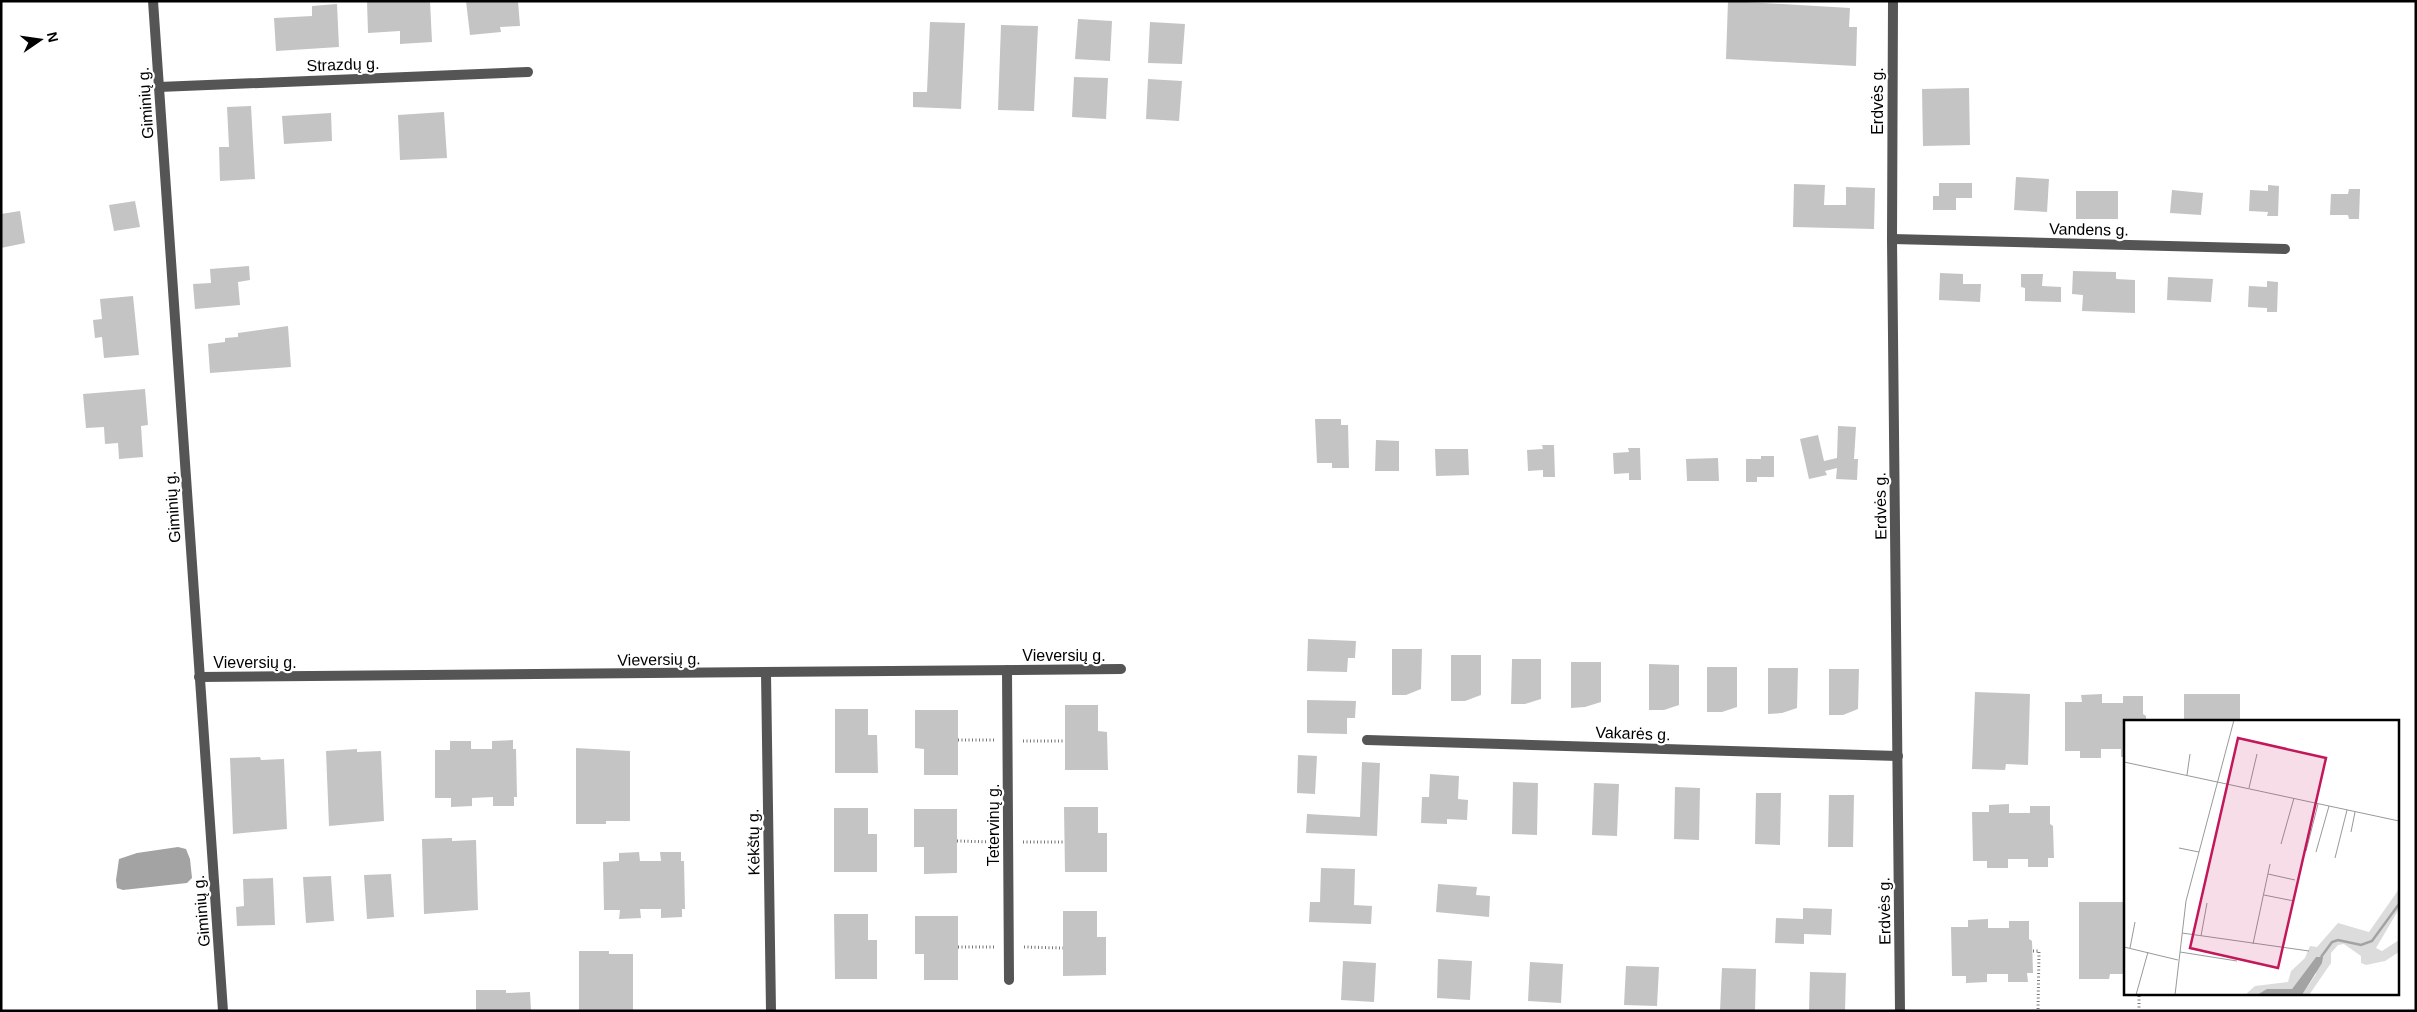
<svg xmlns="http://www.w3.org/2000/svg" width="2417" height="1012" viewBox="0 0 2417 1012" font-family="Arial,sans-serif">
  <rect width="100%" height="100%" fill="#fff"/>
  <path fill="#a3a3a3" d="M178 847 186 849 190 859 192 878 187 883 123 890 117 888 116 880 119 859 137 853Z"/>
  <g fill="#c4c4c4">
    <path d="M367 1H430L432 42 400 44V31L368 33Z"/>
    <path d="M466 1H518L520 26 500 27 501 32 470 35Z"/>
    <path d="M1728 1 1850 8 1849 27H1857L1856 66 1726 59Z"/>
    <path d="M337 4 339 47 276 51 274 18 312 16V6Z"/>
    <path d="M1078 19 1112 21 1110 61 1075 59Z"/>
    <path d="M930 22 965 23 961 109 913 107V92H927Z"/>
    <path d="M1150 22 1185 24 1182 64 1148 63Z"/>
    <path d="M1001 25 1038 26 1034 111 998 110Z"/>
    <path d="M1074 77 1108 78 1106 119 1072 117Z"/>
    <path d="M1148 79 1182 81 1179 121 1146 119Z"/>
    <path d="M1969 88 1970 145 1923 146 1922 89Z"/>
    <path d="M251 106 255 179 220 181 219 147H229L227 107Z"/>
    <path d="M444 112 447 158 400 160 398 115Z"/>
    <path d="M331 113 332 141 284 144 282 116Z"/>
    <path d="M2016 177 2049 179 2047 212 2014 210Z"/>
    <path d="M1939 183H1972V198H1956V210H1933V196H1939Z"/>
    <path d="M1794 184 1825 185 1824 205H1846V187L1875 188 1874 229 1793 227Z"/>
    <path d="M2268 185 2279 186 2278 216H2267L2268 212 2249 211 2250 190 2268 191Z"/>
    <path d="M2349 189H2360L2359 219H2349L2348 215H2330L2331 194H2348Z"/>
    <path d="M2172 190 2203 193 2201 215 2170 213Z"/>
    <rect x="2076" y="191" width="42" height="28"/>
    <path d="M135 201 140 227 114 231 109 205Z"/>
    <path d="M20 211 25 243 1 248V214Z"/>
    <path d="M249 266 250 280 238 282 240 305 195 309 193 284 211 283 210 269Z"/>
    <path d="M2073 271 2116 272V279L2135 280V313L2082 311 2083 295 2072 294Z"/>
    <path d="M1940 273 1963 274V284H1981L1980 302 1939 300Z"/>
    <path d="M2021 274H2043L2042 286 2061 287V302L2025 301V288L2021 287Z"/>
    <path d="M2168 277 2213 279 2211 302 2167 300Z"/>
    <path d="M2267 281 2278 282 2277 312H2267V308L2248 307 2249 286 2267 287Z"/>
    <path d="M133 296 139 355 104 358 102 337 95 338 93 320 102 319 100 299Z"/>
    <path d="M288 326 291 367 210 373 208 344 225 342V338L238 337V333Z"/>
    <path d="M145 389 148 425 141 426 143 457 119 459 118 443 105 444 104 427 86 428 83 394Z"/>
    <path d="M1315 419H1341V425H1348L1349 468H1332V463H1317Z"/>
    <path d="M1838 426 1856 427 1854 459H1858L1857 480 1836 479 1837 468 1825 471 1827 475 1809 479 1800 439 1818 435 1824 461 1837 458Z"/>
    <path d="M1376 440 1399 441V471H1375Z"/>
    <path d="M1542 445H1554L1555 477H1543V470L1528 471 1527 450 1543 449Z"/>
    <path d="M1628 448H1640L1641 480H1629V473L1614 474 1613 453 1629 452Z"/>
    <path d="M1435 449H1468L1469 475 1436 476Z"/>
    <path d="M1761 456H1774V477H1757V482H1746V459H1761Z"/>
    <path d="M1718 458 1719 481H1687L1686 459Z"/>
    <path d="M1308 639 1356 641 1355 658H1348L1347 672 1307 671Z"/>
    <path d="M1392 649H1422L1421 689 1406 695H1392Z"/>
    <path d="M1451 655H1481V695L1465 701H1451Z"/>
    <path d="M1512 659H1541V699L1525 704H1511Z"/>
    <path d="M1571 662H1601V702L1585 707 1571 708Z"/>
    <path d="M1649 664 1679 665V705L1664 710H1649Z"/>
    <path d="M1707 667H1737V707L1722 712H1707Z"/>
    <path d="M1768 668H1798L1797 708 1782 713 1768 714Z"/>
    <path d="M1829 669H1859L1858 709 1843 715H1829Z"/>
    <path d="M1975 692 2030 694 2028 765 2006 764 2005 770 1972 769Z"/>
    <path d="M2102 694V703H2123V696H2143V714L2146 716V721H2126V757H2121V749H2101V758H2080V751H2065V702H2082L2081 695Z"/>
    <rect x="2184" y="694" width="56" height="27"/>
    <path d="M1307 700 1356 701 1355 718H1347V734L1307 733Z"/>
    <path d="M1065 705H1098V731L1107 732 1108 770H1065Z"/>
    <path d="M835 709H868V735H877L878 773H835Z"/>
    <path d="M915 710H958V775H924V749L915 748Z"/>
    <path d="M513 740V749H516L517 797H514V806H493V797L472 798V806L451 807V798H435V750H450V741H471V749H492V741Z"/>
    <path d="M576 748 630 751V821H606V824H576Z"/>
    <path d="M357 749V752L381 751 384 821 329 826 326 751Z"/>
    <path d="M1298 755 1317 756 1315 794 1297 793Z"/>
    <path d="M260 757 261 760 284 759 287 829 233 834 230 758Z"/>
    <path d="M1362 762 1380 763 1377 836 1306 833 1307 814 1360 817Z"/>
    <path d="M1430 774 1459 776 1458 799 1468 800 1467 820 1447 819V824L1421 823 1422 797H1429Z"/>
    <path d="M1513 782 1538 783 1537 835 1512 834Z"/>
    <path d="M1594 783 1619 784 1617 836 1592 835Z"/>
    <path d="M1675 787 1700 788 1699 840 1674 839Z"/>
    <path d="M1756 793H1781L1780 845 1755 844Z"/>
    <path d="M1829 795H1854L1853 847H1828Z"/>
    <path d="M2009 804V813H2030V806H2050V824L2053 826 2054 858H2048V867H2028V859H2008V868H1987V861H1973L1972 812H1989V805Z"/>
    <path d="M1064 807H1098V833H1107V872H1065Z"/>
    <path d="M834 808H868V834H877V872H834Z"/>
    <path d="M914 809H957V873L924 874V847H914Z"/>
    <path d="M452 838V841L476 840 478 910 424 914 422 839Z"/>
    <path d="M639 852 640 861H661L660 852H681V861H684L685 909H682V917L661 918V909H640L641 918 619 919 620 910H604L603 862 619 861V853Z"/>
    <path d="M1321 868 1355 869 1354 905 1372 906 1371 924 1309 922 1310 902H1320Z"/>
    <path d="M391 874 394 917 367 919 364 875Z"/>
    <path d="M331 876 334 921 306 923 303 877Z"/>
    <path d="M273 878 275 925 237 926 236 907 244 906 243 879Z"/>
    <path d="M1438 884 1477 887 1476 895 1490 896 1489 917 1436 912Z"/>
    <path d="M2079 902H2126V974H2110L2109 979H2079Z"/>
    <path d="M1803 908 1832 909 1831 935 1804 934V944L1775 943 1776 918 1803 919Z"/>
    <path d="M1063 911H1097V937H1106V975L1063 976Z"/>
    <path d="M834 914H868V940H877V979H835Z"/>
    <path d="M915 916H958V980H924V954H915Z"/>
    <path d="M1988 919V928H2009V921H2029V939L2032 941 2033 973H2027L2028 982H2008V974H1987V982L1966 983V976H1952L1951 927H1968V920Z"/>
    <path d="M579 951H609V954H633V1011H579Z"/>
    <path d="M1438 959 1472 961 1470 1000 1437 998Z"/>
    <path d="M1343 961 1376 963 1374 1002 1341 1000Z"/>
    <path d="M1530 962 1563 964 1561 1003 1528 1001Z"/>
    <path d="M1626 966 1659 967 1657 1006 1624 1005Z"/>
    <path d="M1722 968 1756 969 1755 1011H1720Z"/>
    <path d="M1810 972 1846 973 1845 1011H1809Z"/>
    <path d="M476 990H506V993L530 992 531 1011H476Z"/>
  </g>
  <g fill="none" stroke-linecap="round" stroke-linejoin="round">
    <g stroke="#777" stroke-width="3" stroke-dasharray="1 2.5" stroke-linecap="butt">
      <path d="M958 740H994"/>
      <path d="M1023 741H1065"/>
      <path d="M957 841 994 842"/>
      <path d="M1023 842H1064"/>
      <path d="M958 947H995"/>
      <path d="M1024 947 1063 948"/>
      <path d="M2033 951H2039L2038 1011"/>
      <path d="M2139 1011V993"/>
    </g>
    <g stroke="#555" stroke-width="10">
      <path d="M153 1 223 1011"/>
      <path d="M1893 1 1892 239 1900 1011"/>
      <path d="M159 87 528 72"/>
      <path d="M1892 239 2285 249"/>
      <path d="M1007 670 1009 980"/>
      <path d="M766 673 771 1011"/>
      <path d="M199 677 1121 669"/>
      <path d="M1367 740 1898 756"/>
    </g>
  </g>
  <g text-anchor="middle" stroke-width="4.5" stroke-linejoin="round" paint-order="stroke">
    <g font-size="16" fill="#000" stroke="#fff">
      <text transform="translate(343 64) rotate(-2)" y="6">Strazdų g.</text>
      <text transform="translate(1877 101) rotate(-90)" y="6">Erdvės g.</text>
      <text transform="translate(145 103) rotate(-94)" y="6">Giminių g.</text>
      <text transform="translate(2089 229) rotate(1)" y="6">Vandens g.</text>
      <text transform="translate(1880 506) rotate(-91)" y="6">Erdvės g.</text>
      <text transform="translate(172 507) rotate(-94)" y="6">Giminių g.</text>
      <text x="1064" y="661">Vieversių g.</text>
      <text transform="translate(659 659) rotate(-1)" y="6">Vieversių g.</text>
      <text x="255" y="668">Vieversių g.</text>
      <text transform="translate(1633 733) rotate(2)" y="6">Vakarės g.</text>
      <text transform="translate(993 825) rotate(-90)" y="6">Tetervinų g.</text>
      <text transform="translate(753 842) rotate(-91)" y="6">Kėkštų g.</text>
      <text transform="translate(201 911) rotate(-95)" y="6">Giminių g.</text>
      <text transform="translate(1884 911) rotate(-91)" y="6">Erdvės g.</text>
    </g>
  </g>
  <g transform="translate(2124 720)">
    <rect width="275" height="275" fill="#fff"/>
    <path d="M275 169V189L252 228 258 231 275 220V232L261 241 242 245 237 243V236L220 224 214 225 207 233V243L185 275H178L192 254V237L168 269H149L133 275H121L131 266 164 262 167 251 181 238 186 226 193 227 214 203 245 212Z" fill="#dcdcdc"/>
    <path d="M192 237H199L198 243 178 275H133L143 269H168Z" fill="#a3a3a3"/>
    <path fill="none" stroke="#a3a3a3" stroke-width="2.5" d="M197 237 208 222 214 220 237 225 248 221 275 184"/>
    <path fill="none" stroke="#999" stroke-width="1" d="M0 42 275 101M63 55 66 34M125 68 133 34M227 112 231 92M157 124 170 78M55 128 75 132M182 131 194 84M192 132 205 86M211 138 223 90M144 154 171 160M140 175 170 181M58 213 185 231M77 216 83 183M129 224 146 144M0 227 54 240M6 228 11 202M56 232 113 241M12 275 24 232M51 275 62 181 110 0"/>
    <path fill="#c2185b" fill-opacity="0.15" stroke="#c2185b" stroke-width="2.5" d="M114 18 202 38 154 248 66 228Z"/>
    <rect width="275" height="275" fill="none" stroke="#000" stroke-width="2.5"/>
  </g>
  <rect width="2417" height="1012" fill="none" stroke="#000000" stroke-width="5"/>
  <g transform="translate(40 40) rotate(77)" stroke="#ffffff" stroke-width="4" paint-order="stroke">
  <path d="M0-4L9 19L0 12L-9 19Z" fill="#000000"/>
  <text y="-8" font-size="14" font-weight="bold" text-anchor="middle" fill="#000000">N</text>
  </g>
</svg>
